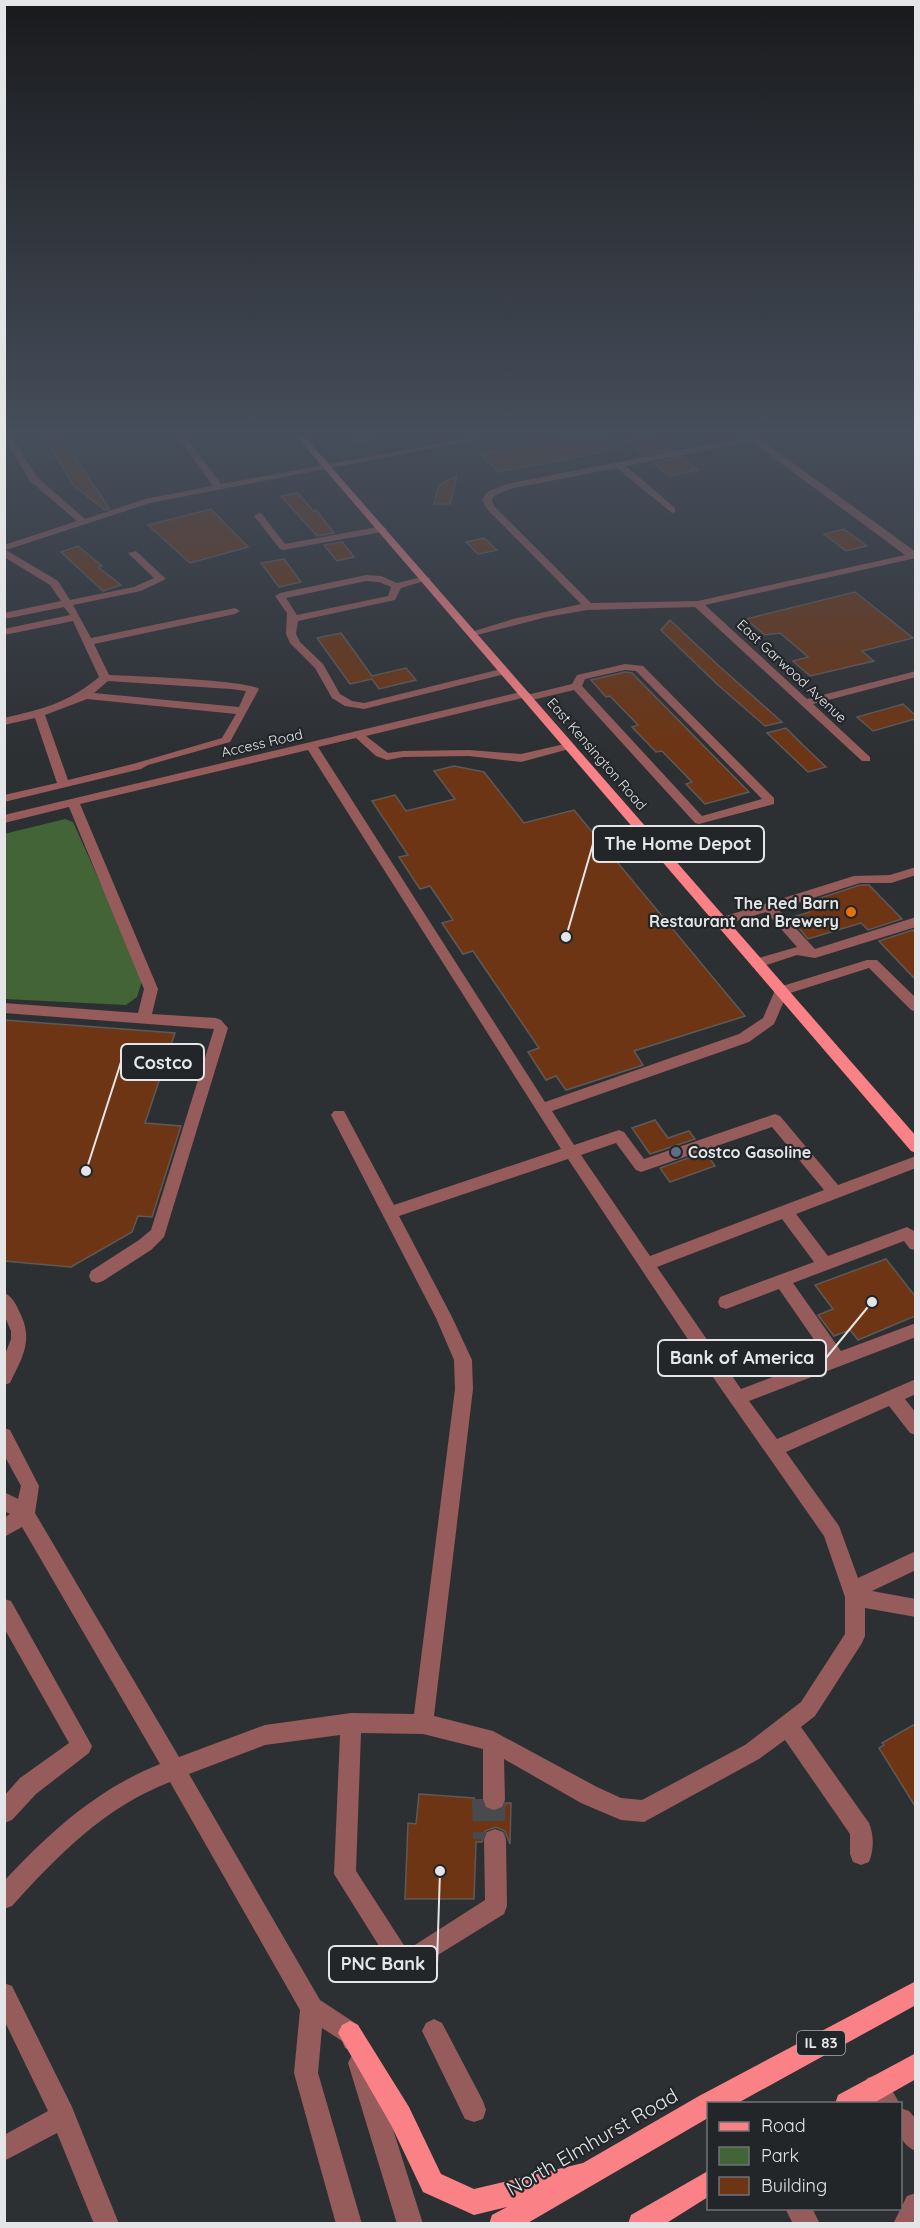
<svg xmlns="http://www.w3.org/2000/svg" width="920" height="2228" viewBox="0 0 920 2228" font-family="Quicksand,sans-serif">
  <rect width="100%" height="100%" fill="#2d3033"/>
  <path fill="#436437" d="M65 819 73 822 143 978 137 997 126 1005 5 999 4 834Z"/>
  <g fill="#6d3514" stroke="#5e5957" stroke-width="1.5">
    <path d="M44 437H61L109 508 108 509 105 510 74 486Z"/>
    <path d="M579 437H604L618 449 499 472 479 453Z"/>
    <path d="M643 437H655L671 450 645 455 627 440Z"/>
    <path d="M681 457 698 470 670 476 654 463Z"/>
    <path d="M457 476 450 504H434L439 485Z"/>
    <path d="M298 493 313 511 316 510 334 533 317 536 281 496Z"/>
    <path d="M211 509 248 547 190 563 148 525Z"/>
    <path d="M844 529 867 546 846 551 824 534Z"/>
    <path d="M484 538 497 550 478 554 466 542Z"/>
    <path d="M342 542 354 557 337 561 324 545Z"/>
    <path d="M78 546 102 566 98 567 121 585 103 591 61 552Z"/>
    <path d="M284 559 301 582 279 587 261 563Z"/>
    <path d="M855 592 913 638 862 651 874 661 810 676 793 661 808 657 780 633 765 635 746 619Z"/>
    <path d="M670 620 719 666 782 722 765 726 718 685 661 630Z"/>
    <path d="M341 633 372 676 406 668 416 680 379 689 372 679 350 684 317 638Z"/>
    <path d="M625 672 632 673 749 792 705 804 686 784 692 782 662 751 656 752 632 727 638 725 610 696 606 697 591 680Z"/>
    <path d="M903 704 915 715V719L873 731 857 717Z"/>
    <path d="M786 728 803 745 826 767 808 772 767 733Z"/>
    <path d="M454 766 484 772 524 823 574 810 745 1016 634 1051 643 1065 566 1090 556 1076 546 1080 528 1052 539 1048 473 951 463 954 442 923 453 920 430 886 420 889 399 857 408 855 372 801 395 795 406 811 455 799 434 771Z"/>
    <path d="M869 885 902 919 868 930 861 923 808 939 790 918 810 912 802 904 860 885Z"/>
    <path d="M913 930 915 933V979L879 941Z"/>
    <path d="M4 1020 175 1033 145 1123 181 1126 152 1217 138 1216 132 1232 71 1267 4 1261Z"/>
    <path d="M655 1120 668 1138 689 1131 695 1139 650 1154 632 1128Z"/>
    <path d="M705 1152 715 1166 670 1182 660 1168Z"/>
    <path d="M886 1259 915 1296V1316L858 1340 850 1330 834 1336 818 1315 833 1309 815 1285Z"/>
    <path d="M915 1724V1806L879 1748 884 1745 882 1743Z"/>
    <path d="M419 1794 474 1798 475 1802H482L485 1809 493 1812 503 1809 506 1803H511L510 1844 505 1831 496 1827 485 1831 482 1842H476L474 1899H405L408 1823 416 1824Z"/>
  </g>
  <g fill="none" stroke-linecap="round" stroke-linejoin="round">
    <g stroke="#484b4e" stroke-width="22" stroke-dasharray="22 11" stroke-linecap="butt">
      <path d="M483 1799 484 1839"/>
      <path d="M494 1799 495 1840"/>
    </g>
    <g fill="#965b5b" fill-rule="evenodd">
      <path d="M4 437H12L37 477 85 519 145 499 213 486 178 437H186L221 484 475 437H491L150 503 6 550 58 581 70 600 134 587 154 578 128 553 136 551 166 579 141 591 73 605 91 638 235 608 240 611 235 614 94 644 109 675C132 676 247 680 259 689L230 742 148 765 141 769 4 802V795L57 783 35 718 4 725V718C43 709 68 703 99 677L73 621 4 635V629L70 615 64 607 4 619V613L61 601 50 585 4 557V545L77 521 30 481ZM108 681 231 689 246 691 239 707 94 693ZM87 699 236 714 222 738 133 764 68 780 45 715Z"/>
      <path d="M348 437H380L356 443Z"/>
      <path d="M747 437H763L760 439 916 552V558L705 605 807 699 916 671V677L813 704 870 757V761H862L695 607 587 610 547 617 473 636 468 633 513 619 581 604 487 509 482 500 487 492 507 484ZM751 441 905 555 698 601 591 603 494 506 492 500 494 496 509 489 617 468 672 513 675 512V508L626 466Z"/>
      <path d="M259 513 262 514 285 544 382 526 387 529 382 532 283 550 280 549 254 516Z"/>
      <path d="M366 575 381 576 397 583 426 576 431 579 401 588 395 600 298 621 296 634 300 642 323 664 340 694 352 701 364 703 505 668 510 671 509 673 364 709 345 706 332 698 315 668 290 643 286 634 287 613 275 596 280 593ZM366 581 379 582 391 587 388 596 297 615 286 598Z"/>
      <path d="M625 664 643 666 774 798V804L699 824 695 823 574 690 528 701 522 698 366 736 388 753 403 751 469 750 521 754 569 743 575 746 573 748 521 762 469 756 403 757 387 760 376 756 356 738 318 747 545 1102 739 1034 763 1018 776 988 867 960H877L916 998V1012L911 1010 869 968 787 994 774 1024 749 1042 552 1111 574 1145 619 1130 624 1132 644 1159 775 1114 780 1116 838 1185 916 1156V1168L796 1214 828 1256 907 1227 916 1232V1250L910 1249 904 1241 793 1283 841 1351 916 1323V1337L749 1401 777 1439 916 1379V1394L905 1399 916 1413V1435L910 1433 889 1406 786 1452 839 1526 858 1578 916 1551V1570L872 1591 916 1599V1617L865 1608V1636L862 1643 815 1716 801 1727 869 1823C874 1835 874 1850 869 1862L861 1865 853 1862 850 1854V1834L785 1740 759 1759 644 1822 621 1820 581 1803 504 1759 505 1799 502 1807 494 1810 486 1807 483 1799V1749L423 1734 361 1733 356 1871 407 1950 485 1900 484 1840 487 1832 495 1829 503 1832 506 1840 507 1906 504 1914 404 1976 396 1973 334 1874 340 1735 265 1745 189 1774 320 2000 358 2025 365 2040 361 2048 353 2052 345 2048 342 2041 322 2028 318 2073 362 2224H336L294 2073 300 2010 170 1782C105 1807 58 1855 12 1906L4 1909V1881C50 1832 97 1789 160 1764L22 1527 4 1537V1518L10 1514 4 1511V1492L18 1499 21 1486 4 1455V1428L10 1430 39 1486 35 1513 179 1757 265 1725 351 1713 414 1714 455 1389 454 1360 436 1318 331 1115 334 1111H344L394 1205 561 1149 308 750 80 804 158 989 152 1014 216 1018 221 1020 228 1028 164 1237 151 1250 103 1281 97 1283 91 1281 89 1276 91 1271 139 1240 151 1230 214 1029 4 1013V1003L138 1013 144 989 69 807 4 823V815L525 691 531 694 572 684 577 675ZM625 670 636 671 762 799 702 816 582 686 585 679ZM772 1127 824 1190 650 1256 581 1155 616 1143 636 1170 641 1172ZM568 1159 717 1383 824 1536 845 1597V1634L801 1702 745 1745 642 1800 621 1798 597 1787 493 1731 434 1716 473 1389 472 1360 452 1317 399 1216ZM782 1219 814 1262 720 1297 718 1302 720 1307 726 1309 779 1289 826 1357 741 1389 657 1267Z"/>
      <path d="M916 867V875L891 883H860L778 909 815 949 916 917V927L815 958 797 955 757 968 752 966 750 963 752 960 797 947 766 912 721 926 714 922 716 919 854 876 890 875Z"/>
      <path d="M4 1293C12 1296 16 1304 19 1311 34 1340 23 1356 10 1383L4 1385V1357L11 1339V1331L4 1315Z"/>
      <path d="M4 1599 11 1601 92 1746 89 1753 36 1794 12 1820 4 1823V1796L20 1778 69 1743 4 1628Z"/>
      <path d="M4 1983 12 1986 72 2107 119 2224H94L57 2133 4 2161V2135L48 2111 4 2020Z"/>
      <path d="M434 2019 442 2023 483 2101 486 2110 483 2119 474 2122 465 2119 426 2039 422 2031 426 2023Z"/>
      <path d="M360 2051 368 2055 372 2063 423 2224H397L348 2063 352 2055Z"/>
      <path d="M876 2075 885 2078 900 2104H873L864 2087 867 2078Z"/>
      <path d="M900 2108 909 2111 916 2119V2151C896 2143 900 2126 900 2108Z"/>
      <path d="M916 2193V2224H893L907 2196Z"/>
      <path d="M785 2208H812L820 2224H793Z"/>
    </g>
    <g fill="#fa8185" fill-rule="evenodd">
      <path d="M297 437H305L916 1136V1153L911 1151Z"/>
      <path d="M916 1981V2005L736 2104H708V2118L526 2224H489L492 2215 507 2207 474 2215 423 2192 391 2125 338 2033 342 2025 350 2021 358 2025 409 2107 441 2174 474 2189 583 2163 699 2096Z"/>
      <path d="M916 2053V2079L872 2104H835L838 2095Z"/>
      <path d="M708 2171V2197L665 2224H628L631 2215Z"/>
    </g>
  </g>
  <linearGradient id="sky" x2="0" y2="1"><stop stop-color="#191a1c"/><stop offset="0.58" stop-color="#464e5b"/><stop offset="1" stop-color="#464e5b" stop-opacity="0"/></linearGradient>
  <rect width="920" height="749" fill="url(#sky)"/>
  <circle fill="#e8710a" stroke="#232629" stroke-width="2" cx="851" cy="912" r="6"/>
  <circle fill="#5c6f8a" stroke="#232629" stroke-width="2" cx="676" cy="1152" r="6"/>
  <g text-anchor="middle" stroke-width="4.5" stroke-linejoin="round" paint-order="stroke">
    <g font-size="14" fill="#e3e5e7" stroke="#232629">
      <text transform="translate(792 671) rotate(43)" y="5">East Garwood Avenue</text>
      <text transform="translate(262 743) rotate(-13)" y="5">Access Road</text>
      <text transform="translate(597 754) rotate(49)" y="5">East Kensington Road</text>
    </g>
    <rect fill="#232629" stroke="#a9acae" stroke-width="1.5" x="797" y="2031" width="48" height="24" rx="4.5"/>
    <g font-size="15" font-weight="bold" fill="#e3e5e7">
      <text x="821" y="2048">IL 83</text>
    </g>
    <g font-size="16" font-weight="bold" fill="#e3e5e7" stroke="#232629" text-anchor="end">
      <text x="839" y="909">The Red Barn<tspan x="839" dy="18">Restaurant and Brewery</tspan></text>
      <text x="688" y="1158" text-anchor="start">Costco Gasoline</text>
    </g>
    <g font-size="20" fill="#e3e5e7" stroke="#232629">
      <text transform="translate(592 2142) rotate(-30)" y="7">North Elmhurst Road</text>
    </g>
  </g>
  <path fill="none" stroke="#e3e5e7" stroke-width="2" d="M566 937L593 844M86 1171L121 1062M872 1302L826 1358M440 1871L437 1964"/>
  <g fill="#e3e5e7" stroke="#232629" stroke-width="2">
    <circle cx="566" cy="937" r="6"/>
    <circle cx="86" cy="1171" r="6"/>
    <circle cx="872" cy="1302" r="6"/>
    <circle cx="440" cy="1871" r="6"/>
  </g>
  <g fill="#232629" stroke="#e3e5e7" stroke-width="2">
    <rect x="593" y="826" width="171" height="36" rx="6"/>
    <rect x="121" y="1044" width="83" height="36" rx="6"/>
    <rect x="658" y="1340" width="168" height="36" rx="6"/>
    <rect x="329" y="1946" width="108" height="36" rx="6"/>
  </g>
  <g font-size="18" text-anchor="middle" font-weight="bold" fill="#e3e5e7">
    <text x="678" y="850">The Home Depot</text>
    <text x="163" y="1069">Costco</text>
    <text x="742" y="1364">Bank of America</text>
    <text x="383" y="1970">PNC Bank</text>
  </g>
  <rect width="920" height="2228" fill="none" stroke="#e3e5e7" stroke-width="12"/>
  <rect x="707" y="2102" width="195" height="108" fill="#232629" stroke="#707275" stroke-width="1.5"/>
  <rect x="719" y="2122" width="30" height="9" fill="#fa8185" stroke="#707275" stroke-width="1.5"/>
  <text x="761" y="2132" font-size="18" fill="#e3e5e7">Road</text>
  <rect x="719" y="2147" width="30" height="18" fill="#436437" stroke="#707275" stroke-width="1.5"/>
  <text x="761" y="2162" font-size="18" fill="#e3e5e7">Park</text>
  <rect x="719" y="2177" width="30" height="18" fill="#6d3514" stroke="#707275" stroke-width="1.5"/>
  <text x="761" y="2192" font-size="18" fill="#e3e5e7">Building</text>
</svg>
